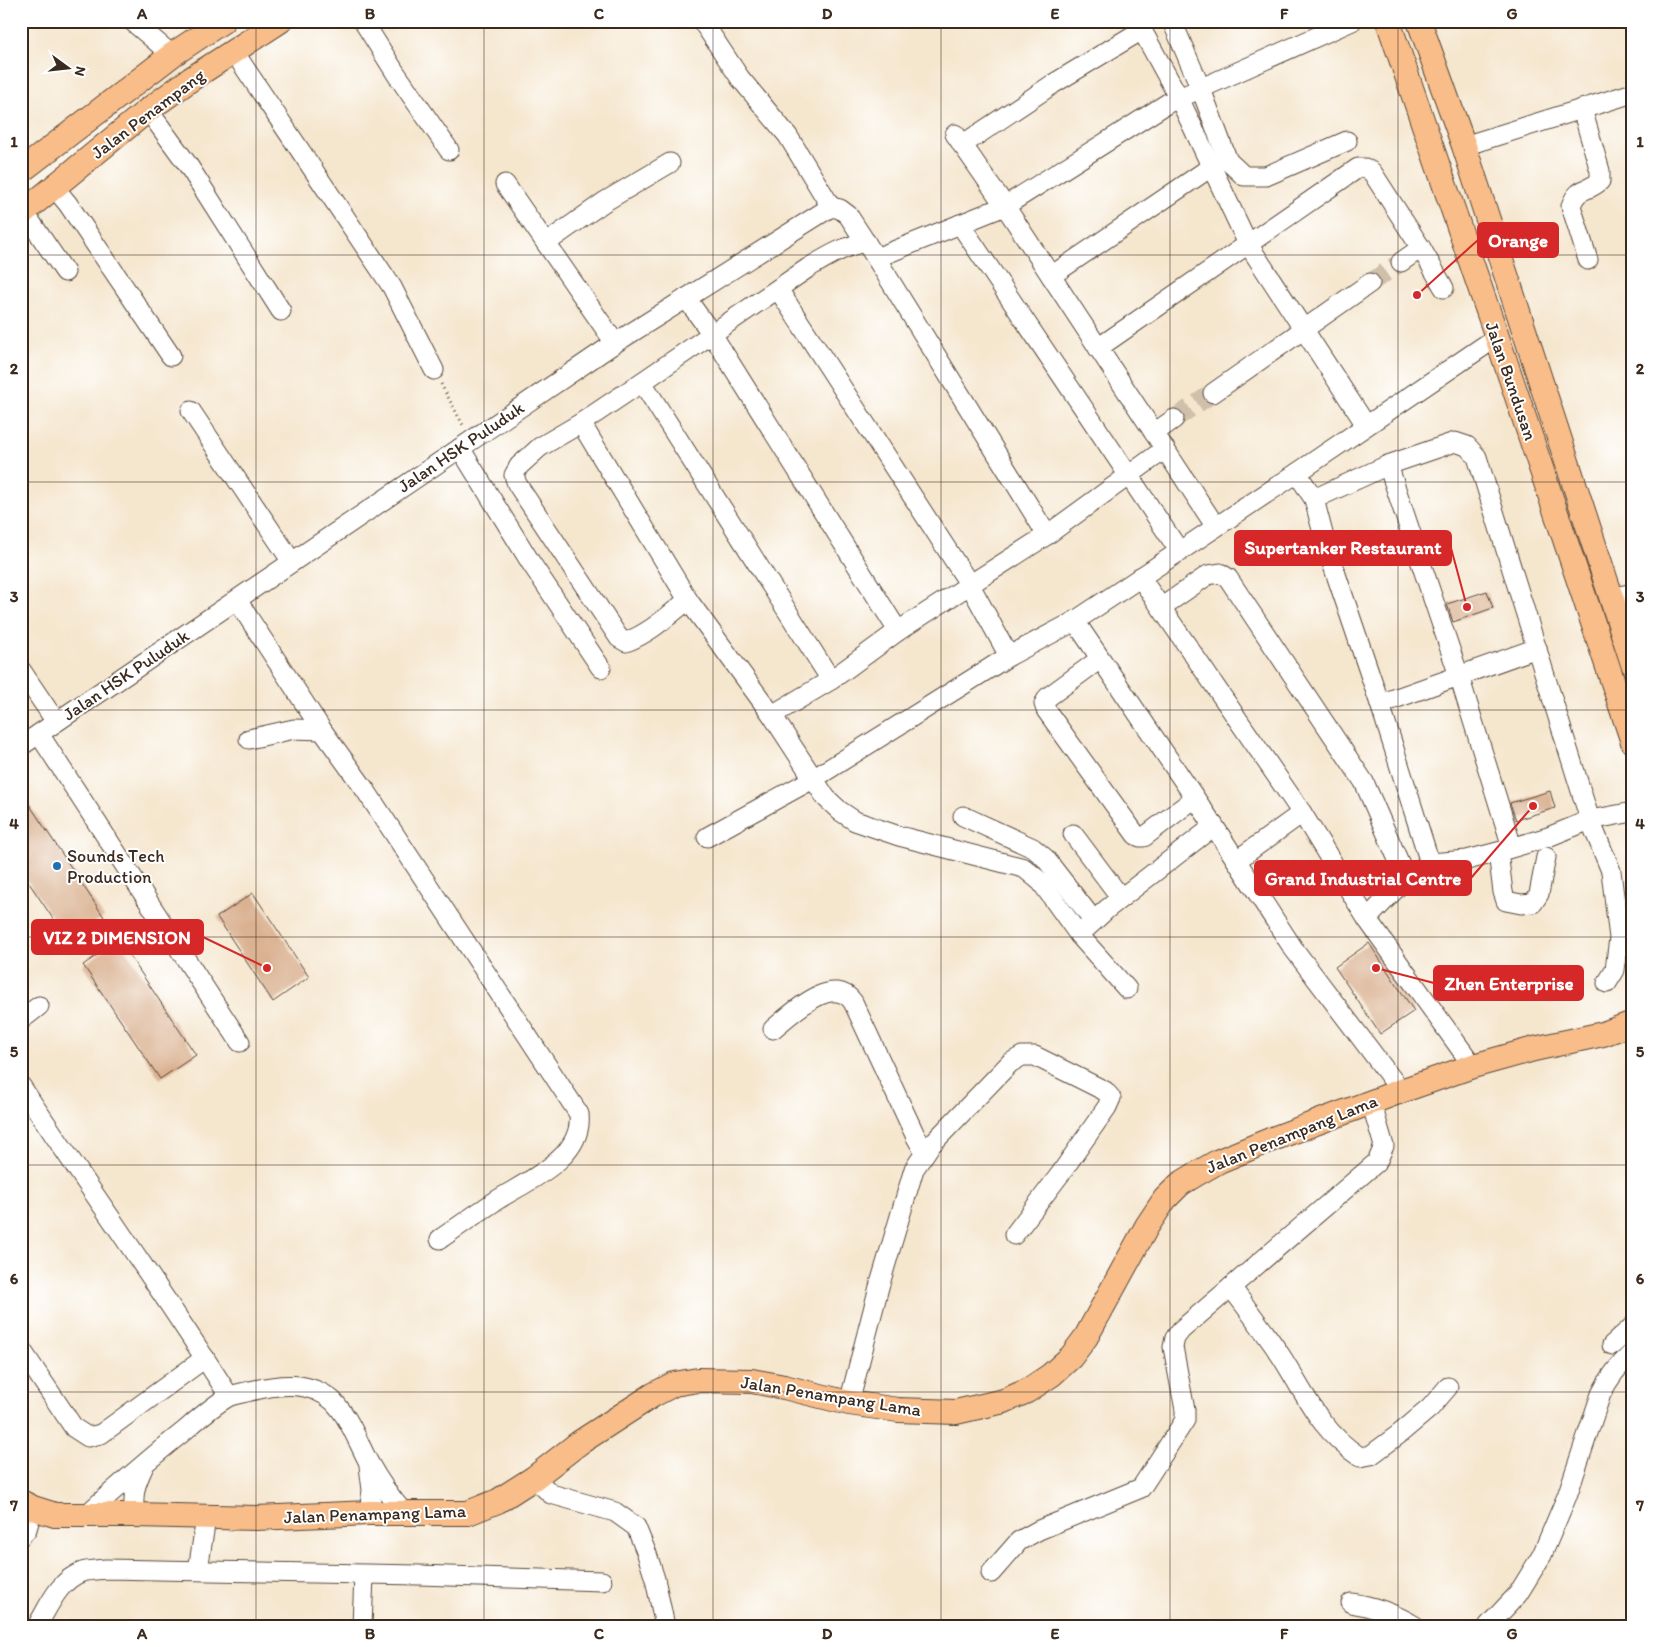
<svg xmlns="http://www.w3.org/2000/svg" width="1654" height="1647" viewBox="0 0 1654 1647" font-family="Itim,sans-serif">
  <rect width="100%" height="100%" fill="#fff"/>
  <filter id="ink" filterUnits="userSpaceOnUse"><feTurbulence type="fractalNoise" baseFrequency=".02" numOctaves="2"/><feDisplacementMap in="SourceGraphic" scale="10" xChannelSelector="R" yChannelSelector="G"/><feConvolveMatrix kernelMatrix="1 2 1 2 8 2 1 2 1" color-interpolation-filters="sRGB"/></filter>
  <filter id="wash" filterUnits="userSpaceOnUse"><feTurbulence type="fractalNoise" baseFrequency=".0096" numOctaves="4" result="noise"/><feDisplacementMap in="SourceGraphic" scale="20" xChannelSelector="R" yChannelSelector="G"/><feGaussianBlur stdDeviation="1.12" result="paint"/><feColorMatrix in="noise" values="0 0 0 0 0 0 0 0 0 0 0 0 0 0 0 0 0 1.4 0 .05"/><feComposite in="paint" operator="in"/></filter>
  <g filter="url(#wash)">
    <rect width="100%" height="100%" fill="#f5e6ce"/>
    <g id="blocks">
      <g fill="#dab292">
        <path d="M1487 591 1493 608 1453 622 1447 604Z"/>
        <path d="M1550 791 1555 808 1516 820 1510 803Z"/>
        <path d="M21 792 104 917 68 941 21 871Z"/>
        <path d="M253 893 309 977 273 1002 217 917Z"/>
        <path d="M119 940 196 1055 160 1079 83 965Z"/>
        <path d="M1369 943 1414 1011 1380 1034 1335 967Z"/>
      </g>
    </g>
  </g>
  <g filter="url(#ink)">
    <use href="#blocks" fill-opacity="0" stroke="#574638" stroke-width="1"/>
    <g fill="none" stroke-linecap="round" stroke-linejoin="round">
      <g stroke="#d0c0ab" stroke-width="19" stroke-dasharray="19 9" stroke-linecap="butt">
        <path d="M1370 283 1401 262"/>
        <path d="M1174 419 1213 393"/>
      </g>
      <g stroke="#574638" stroke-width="21">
        <g id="minor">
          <path d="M132 21 172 55"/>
          <path d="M363 21 395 72 449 150"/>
          <path d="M702 21 740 78 788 136 831 207"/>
          <path d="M1137 21 1179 98 1248 244 1366 425"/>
          <path d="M1172 21 1201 89 1228 161 1244 176H1266L1347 141"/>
          <path d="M234 52 392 287 434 370"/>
          <path d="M1582 109 1600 171V181C1587 193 1578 186 1571 206L1588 260"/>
          <path d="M148 110 188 165 281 311"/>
          <path d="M955 134 1005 206 1216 527"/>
          <path d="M962 145 1053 84 1142 30"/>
          <path d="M1464 146 1633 93"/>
          <path d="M505 184 615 343"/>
          <path d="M54 187 68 204 171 356"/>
          <path d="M24 212 65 272"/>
          <path d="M960 224 1180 552"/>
          <path d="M546 243 604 202 670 163"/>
          <path d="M876 258 1005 206 1168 103 1352 21"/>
          <path d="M1401 262 1421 248"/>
          <path d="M1051 276 1211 167"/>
          <path d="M778 289 970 585 1009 656"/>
          <path d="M686 298 712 334 898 631"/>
          <path d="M1098 348 1358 168H1365L1372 172 1421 248 1444 288"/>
          <path d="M642 382 831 680"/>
          <path d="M1213 393 1370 283"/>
          <path d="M191 411 292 562"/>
          <path d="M581 423 688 600 772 715 826 798 840 811 855 821 899 836 1024 868 1041 882 1079 935 1127 989"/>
          <path d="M1154 433 1174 419"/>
          <path d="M460 448 531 563 601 668"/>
          <path d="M1388 465 1459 676 1512 847"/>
          <path d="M1297 473 1314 499 1326 545 1380 704 1430 863"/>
          <path d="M1314 499 1388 465 1455 442 1467 446 1477 457 1590 820 1611 871 1619 938 1615 970 1607 983"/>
          <path d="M1140 577 1302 813 1367 919 1473 1066"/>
          <path d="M1612 598 1633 593"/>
          <path d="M237 600 322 730 366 791 579 1114C584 1158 527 1181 497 1200 477 1213 459 1226 440 1239"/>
          <path d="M688 600C669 615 650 633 626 642L619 638 517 484 514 475 519 466 540 447 581 423 642 382 808 268C827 257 844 246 866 242"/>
          <path d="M1162 607 1208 575 1220 573 1228 578 1364 782 1406 878"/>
          <path d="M1075 621 1214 826 1293 948 1401 1091"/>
          <path d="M1100 659 1048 697 1044 704 1046 710 1136 835 1140 837H1144L1195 798"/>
          <path d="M21 670 56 722"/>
          <path d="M1380 704 1537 648"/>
          <path d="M772 715 831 680 898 631 1047 535 1165 449"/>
          <path d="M39 734 240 1042"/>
          <path d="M249 739 294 729 322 730"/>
          <path d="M21 746 615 343 831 207 840 209 848 215 876 258 1047 535"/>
          <path d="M963 816 1033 848 1045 858 1094 921"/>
          <path d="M1073 834 1121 898"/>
          <path d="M707 837 813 779 1009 656 1075 621 1297 473 1497 337"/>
          <path d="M1498 852 1503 892 1506 901 1521 904 1533 903 1539 894 1546 857"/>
          <path d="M1237 860 1302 813"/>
          <path d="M1367 919 1406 878 1430 863 1467 860 1498 852 1548 837 1590 820 1633 812"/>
          <path d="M1079 935 1107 909 1214 826"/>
          <path d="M21 1020 39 1006"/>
          <path d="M773 1029C791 1014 833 973 853 1002L916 1137 925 1153"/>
          <path d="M21 1086C90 1190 163 1291 229 1396"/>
          <path d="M1231 1287C1248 1310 1265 1332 1281 1356 1306 1395 1319 1430 1360 1457L1371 1455 1398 1435 1430 1408 1448 1387"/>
          <path d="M1612 1345 1633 1326"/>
          <path d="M21 1349 74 1428 88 1437 101 1434 205 1358"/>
          <path d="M849 1403 879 1287 914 1169 930 1146 1010 1063 1022 1056H1035L1105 1091 1111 1098 1107 1107 1061 1173 1014 1235"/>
          <path d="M534 1478 551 1494 615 1512 636 1527 647 1554 655 1579 665 1626"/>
          <path d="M369 1513 372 1490 369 1466"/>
          <path d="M135 1515C132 1494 135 1485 144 1466"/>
          <path d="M85 1516C117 1487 149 1459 183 1432 197 1420 212 1406 228 1397 234 1394 243 1393 250 1391 279 1384 309 1380 333 1401 350 1418 358 1443 369 1463 379 1481 391 1498 404 1513"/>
          <path d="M21 1536 27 1529 33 1508"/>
          <path d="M198 1570 206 1518"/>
          <path d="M991 1573 1019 1541 1039 1530 1141 1488 1185 1420V1410L1173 1347 1175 1338 1181 1330 1377 1162 1384 1146 1371 1102"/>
          <path d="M1351 1603C1374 1606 1395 1614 1415 1626"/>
          <path d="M37 1626C49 1606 59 1580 82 1572 89 1570 98 1570 106 1569L419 1575 602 1581"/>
          <path d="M362 1626 364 1575"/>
          <path d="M1488 1626 1518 1594 1542 1555 1567 1496 1601 1394C1609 1377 1619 1365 1633 1352"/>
        </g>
      </g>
      <g stroke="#574638" stroke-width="26">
        <g id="major">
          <path d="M1388 21 1497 337 1633 742"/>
          <path d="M1419 21 1464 146 1633 664"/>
          <path d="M21 171 172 55 223 21"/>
          <path d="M21 214 148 110 191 79 280 21"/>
          <path d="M21 1502 33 1508 55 1515H135L256 1518 369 1513H468L498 1501 534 1478 579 1443 653 1395 674 1384 698 1380 752 1381 784 1387 849 1403 898 1410 956 1412 1004 1401 1027 1391 1051 1375 1071 1357 1086 1337 1147 1226 1165 1199 1180 1184 1198 1173 1219 1161 1270 1140 1401 1091 1473 1066 1534 1049 1603 1034 1633 1023"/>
        </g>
      </g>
      <path stroke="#574638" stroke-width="3" stroke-dasharray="1 4" stroke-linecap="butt" d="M441 384 464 427"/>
      <use href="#minor" stroke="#fff" stroke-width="19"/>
      <use href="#major" stroke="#f8bd89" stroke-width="24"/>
    </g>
  </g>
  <path fill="none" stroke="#3b2a1e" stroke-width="1" stroke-opacity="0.55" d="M256 21V1626M484 21V1626M713 21V1626M941 21V1626M1170 21V1626M1398 21V1626M21 255H1633M21 482H1633M21 710H1633M21 937H1633M21 1165H1633M21 1392H1633"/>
  <circle fill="#1f6fb2" stroke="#fff" stroke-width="2" cx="57" cy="866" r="5"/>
  <g text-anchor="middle" stroke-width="4" stroke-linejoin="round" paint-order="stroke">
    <g font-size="18" fill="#3b2a1e" stroke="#fff">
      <text transform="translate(148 114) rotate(-37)" y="6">Jalan Penampang</text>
      <text transform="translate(1511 381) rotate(71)" y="6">Jalan Bundusan</text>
      <text transform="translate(461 447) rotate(-34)" y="6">Jalan HSK Puluduk</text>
      <text transform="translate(126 675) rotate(-34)" y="6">Jalan HSK Puluduk</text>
      <text transform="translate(1292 1134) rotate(-22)" y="6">Jalan Penampang Lama</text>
      <text transform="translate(831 1396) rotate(9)" y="6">Jalan Penampang Lama</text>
      <text transform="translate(375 1514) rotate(-2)" y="6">Jalan Penampang Lama</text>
    </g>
    <g font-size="18" fill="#3b2a1e" stroke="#fff" text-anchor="start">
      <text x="67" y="862">Sounds Tech<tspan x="67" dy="21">Production</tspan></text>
    </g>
  </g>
  <path fill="none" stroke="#d62828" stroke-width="2" d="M1417 295L1478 240M1467 607L1451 548M1533 806L1471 878M267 968L203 937M1376 968L1434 983"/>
  <g fill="#d62828" stroke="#fff" stroke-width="2">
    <circle cx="1417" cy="295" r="5"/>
    <circle cx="1467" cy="607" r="5"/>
    <circle cx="1533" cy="806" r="5"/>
    <circle cx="267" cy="968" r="5"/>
    <circle cx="1376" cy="968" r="5"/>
  </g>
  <g fill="#d62828" stroke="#d62828" stroke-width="2">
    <rect x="1478" y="223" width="80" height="34" rx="5"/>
    <rect x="1235" y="531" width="216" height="34" rx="5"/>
    <rect x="1255" y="861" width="216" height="34" rx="5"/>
    <rect x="32" y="920" width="171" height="34" rx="5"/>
    <rect x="1434" y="966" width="149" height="34" rx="5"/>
  </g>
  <g font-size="19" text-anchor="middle" font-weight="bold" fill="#fff">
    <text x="1518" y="247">Orange</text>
    <text x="1343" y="554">Supertanker Restaurant</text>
    <text x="1363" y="885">Grand Industrial Centre</text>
    <text x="117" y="944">VIZ 2 DIMENSION</text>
    <text x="1509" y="990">Zhen Enterprise</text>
  </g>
  <rect width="1654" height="1647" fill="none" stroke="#fff" stroke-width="55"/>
  <g transform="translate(68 68) rotate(105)" stroke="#ffffff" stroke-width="4" paint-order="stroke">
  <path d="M0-4L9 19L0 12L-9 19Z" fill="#3b2a1e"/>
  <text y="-8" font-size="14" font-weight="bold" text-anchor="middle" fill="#3b2a1e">N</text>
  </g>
  <rect x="28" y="28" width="1598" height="1592" fill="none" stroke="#3b2a1e" stroke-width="2"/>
  <g font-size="16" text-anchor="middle" font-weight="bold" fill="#3b2a1e">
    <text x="142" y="19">A</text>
    <text x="370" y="19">B</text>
    <text x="599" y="19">C</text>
    <text x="827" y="19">D</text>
    <text x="1055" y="19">E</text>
    <text x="1284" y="19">F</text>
    <text x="1512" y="19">G</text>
    <text x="14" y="147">1</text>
    <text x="1640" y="147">1</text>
    <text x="14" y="374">2</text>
    <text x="1640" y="374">2</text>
    <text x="14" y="602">3</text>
    <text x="1640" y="602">3</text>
    <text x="14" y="829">4</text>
    <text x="1640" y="829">4</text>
    <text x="14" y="1057">5</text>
    <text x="1640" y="1057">5</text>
    <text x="14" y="1284">6</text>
    <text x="1640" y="1284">6</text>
    <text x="14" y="1511">7</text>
    <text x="1640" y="1511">7</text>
    <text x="142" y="1639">A</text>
    <text x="370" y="1639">B</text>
    <text x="599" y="1639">C</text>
    <text x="827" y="1639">D</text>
    <text x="1055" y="1639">E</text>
    <text x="1284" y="1639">F</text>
    <text x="1512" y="1639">G</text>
  </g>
</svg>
